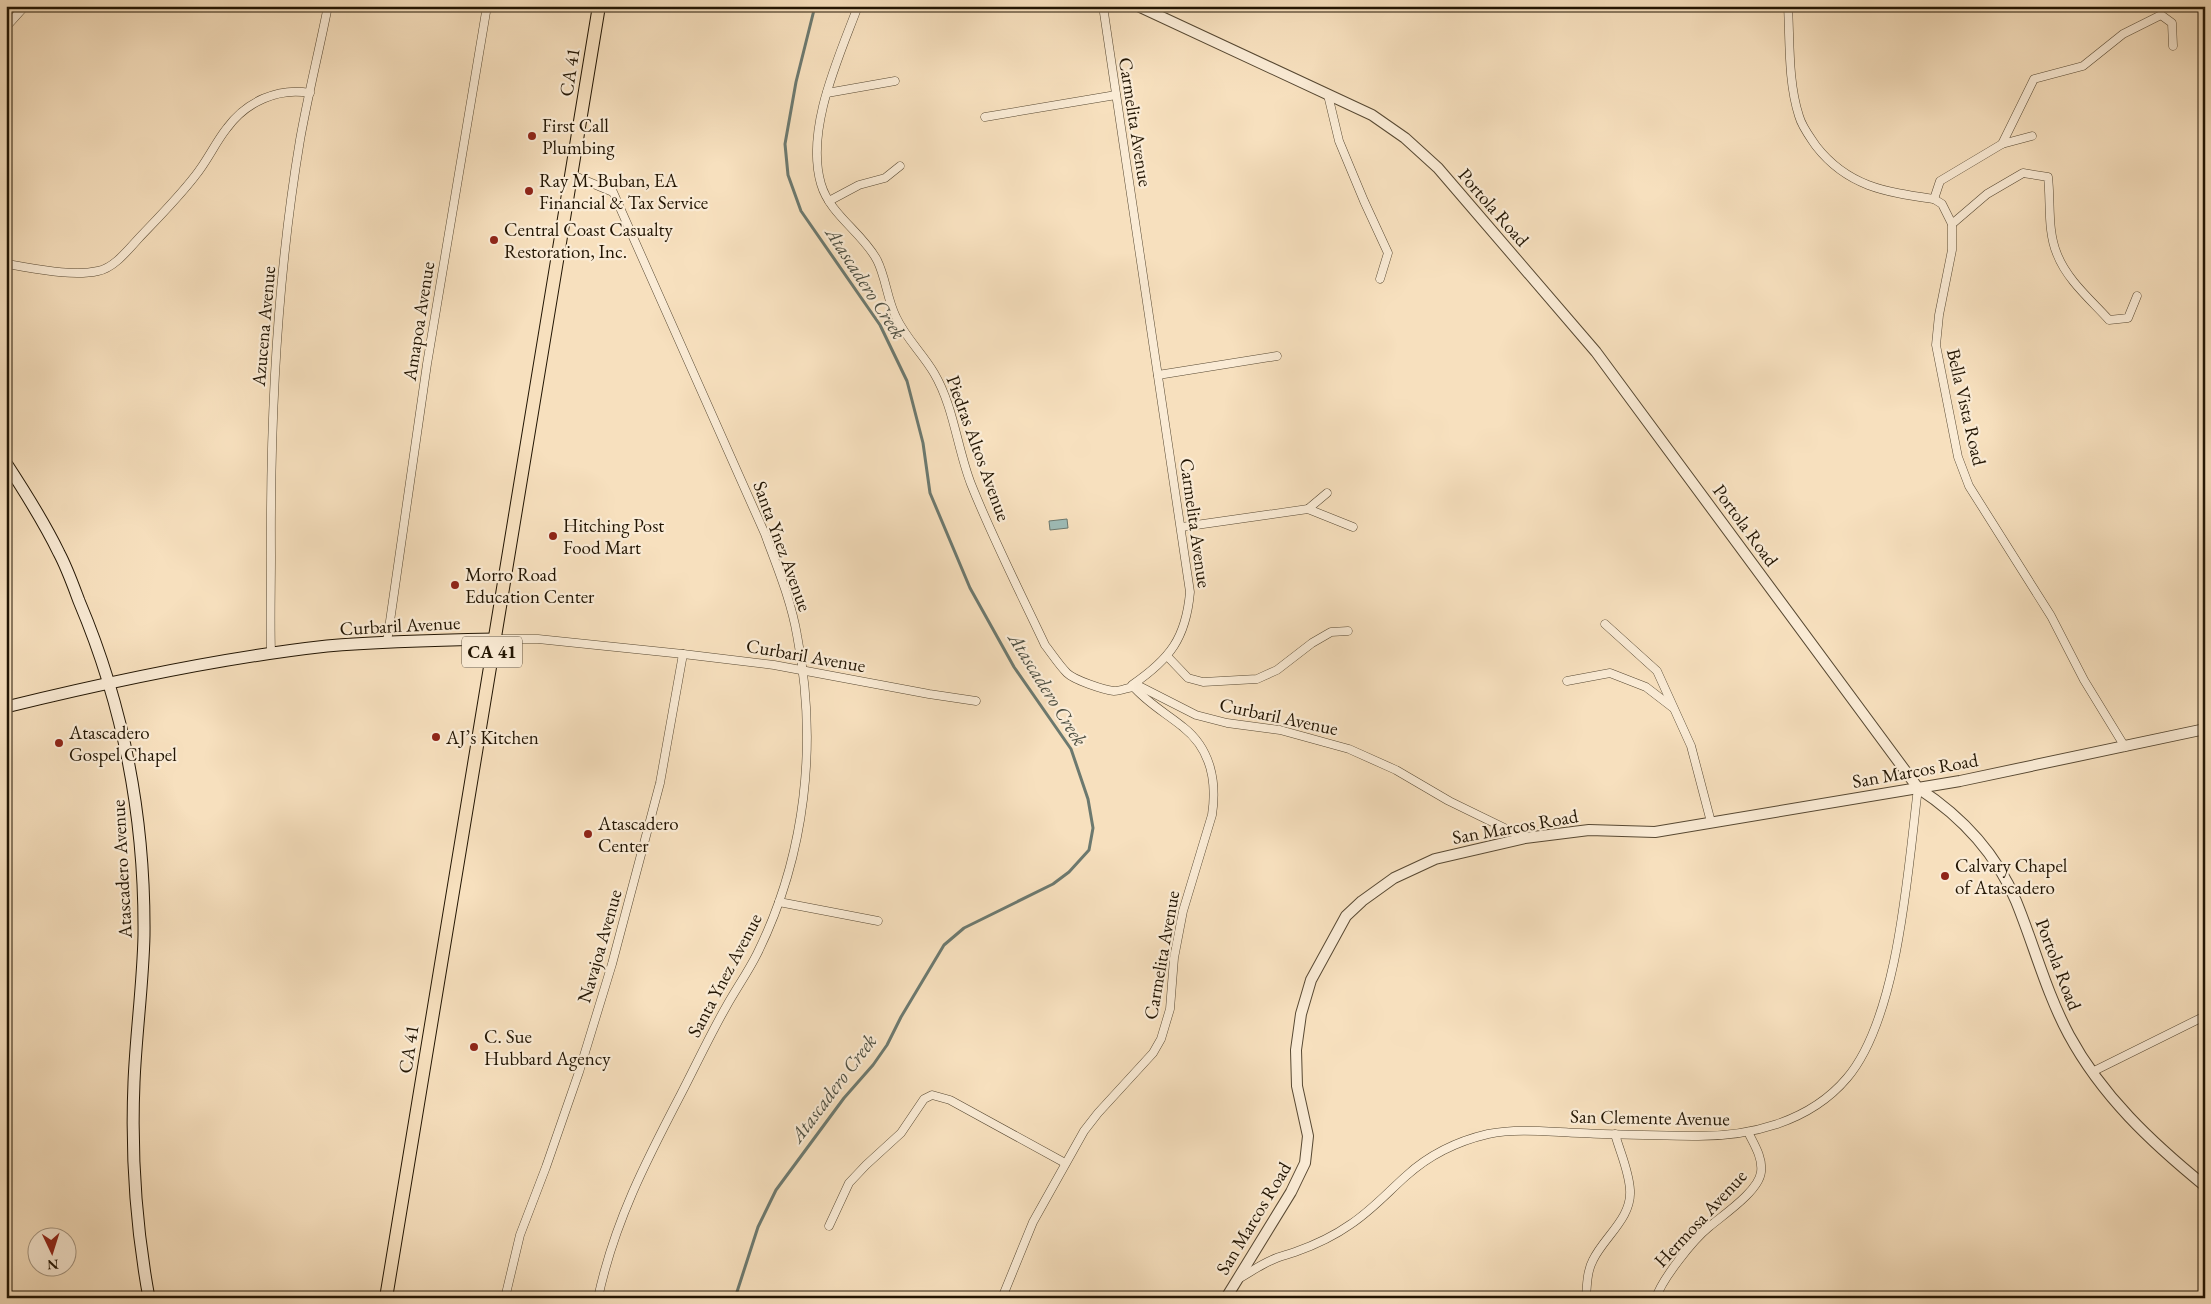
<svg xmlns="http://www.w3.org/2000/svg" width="2211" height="1304" viewBox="0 0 2211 1304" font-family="'EB Garamond',serif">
  <rect width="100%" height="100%" fill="#f7e0be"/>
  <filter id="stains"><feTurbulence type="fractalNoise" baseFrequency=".004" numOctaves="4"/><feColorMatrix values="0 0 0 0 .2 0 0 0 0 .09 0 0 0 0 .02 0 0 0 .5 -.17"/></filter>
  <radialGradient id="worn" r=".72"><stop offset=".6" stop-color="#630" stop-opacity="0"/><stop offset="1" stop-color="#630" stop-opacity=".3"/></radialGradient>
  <path fill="#9ebcb7" stroke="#6c796f" d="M1067 519 1068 528 1050 530 1049 521Z"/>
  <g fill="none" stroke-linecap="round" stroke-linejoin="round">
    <path stroke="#6c796f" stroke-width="3" d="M735 1298 758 1227 776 1190 844 1098 873 1065 887 1045 901 1017 944 945 964 928 1053 884 1069 872 1089 850 1093 828 1088 799 1071 749 1014 667 970 588 930 493 923 443 907 381 880 325 801 211 788 175 785 144 796 82 815 6"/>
    <g stroke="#574832" stroke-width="9">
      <g id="minor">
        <path d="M858 6C839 57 805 129 821 184 830 215 862 232 877 260 886 278 887 299 896 317 905 337 923 354 934 373 954 407 957 448 971 484 993 539 1020 592 1045 645 1052 654 1059 665 1067 673 1074 680 1104 690 1114 691 1124 691 1130 685 1141 687L1196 715 1227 723 1280 730 1349 749 1396 770 1449 801 1525 838"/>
        <path d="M1788 6C1790 42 1788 82 1799 116 1802 127 1810 137 1816 146 1848 187 1886 192 1934 199L1942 204 1952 224V250L1939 315 1936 345 1958 457 1969 486 2051 616 2084 680 2125 747"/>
        <path d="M6 27 25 6"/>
        <path d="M827 93 895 81"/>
        <path d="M1328 95 1339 141 1364 201 1388 253 1380 279"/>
        <path d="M985 117 1116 95"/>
        <path d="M2002 144 2034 79 2083 66 2123 34 2161 15 2172 23 2173 46"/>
        <path d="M572 175 613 192 765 534C777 567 791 600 797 635 818 743 806 855 757 954 748 972 736 989 726 1007 710 1035 696 1065 681 1094 646 1161 614 1223 598 1298"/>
        <path d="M1934 199 1940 181 2002 144 2032 136"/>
        <path d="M829 201 859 185 885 178 900 166"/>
        <path d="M1952 224 1987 194 2023 173 2048 177C2051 202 2047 230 2057 254 2067 280 2091 300 2109 320L2128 318 2137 296"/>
        <path d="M6 264C33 268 71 277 98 271 114 268 128 250 139 238 158 218 178 198 195 176 208 160 215 143 227 128 246 102 278 87 310 93"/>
        <path d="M1158 375 1277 356"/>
        <path d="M1308 509 1327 493"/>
        <path d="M1182 527 1308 509 1353 527"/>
        <path d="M1605 624 1657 671 1691 746 1711 822"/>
        <path d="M495 639H538L683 654 774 665 929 694 976 701"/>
        <path d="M387 642 427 364 487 6"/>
        <path d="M271 653C270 620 271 587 271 555 270 416 277 277 300 140 308 95 319 51 328 6"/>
        <path d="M1167 656 1188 678 1203 682 1257 679 1277 670 1312 643 1331 632 1348 631"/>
        <path d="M1567 681 1610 673 1646 687 1672 707"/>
        <path d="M779 902 878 921"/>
        <path d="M2092 1072 2205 1016"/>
        <path d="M829 1226 849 1183 866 1165 901 1133 924 1099 932 1095 950 1100 1065 1163"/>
        <path d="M1238 1279C1249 1273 1260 1265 1272 1260 1279 1256 1287 1255 1295 1252 1315 1245 1334 1236 1351 1224 1372 1210 1388 1192 1406 1176 1429 1155 1458 1141 1488 1134 1518 1128 1550 1132 1580 1133 1618 1135 1655 1135 1693 1136 1748 1137 1809 1123 1847 1078 1899 1017 1908 867 1918 788"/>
        <path d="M505 1298 520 1235 546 1167 579 1072 612 964 660 783 683 654"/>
        <path d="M1002 1298 1033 1222 1084 1131 1098 1113 1153 1053 1161 1039 1170 1009 1174 958 1183 911 1212 815C1217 782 1211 749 1183 727 1166 713 1147 703 1132 685 1170 659 1186 638 1190 592L1103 6"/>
        <path d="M1586 1298C1587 1285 1587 1271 1593 1260 1604 1237 1632 1218 1630 1190 1629 1171 1620 1152 1615 1134"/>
        <path d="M1656 1298C1662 1279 1693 1240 1709 1227 1723 1215 1759 1191 1761 1172 1763 1158 1754 1144 1748 1132"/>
      </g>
    </g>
    <g stroke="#574832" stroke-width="12">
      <g id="tertiary">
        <path d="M1138 6 1372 115 1405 138 1438 168 1596 352 1918 788C1961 816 1996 853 2016 901 2034 945 2046 992 2069 1035 2102 1096 2151 1142 2205 1186"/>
        <path d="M1226 1298 1291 1192 1305 1163 1308 1136 1297 1086 1296 1050 1301 1014 1311 980 1346 916 1362 901 1394 878 1435 859 1525 838 1589 830 1655 832 1960 781 2205 729"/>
      </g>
    </g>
    <g stroke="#221503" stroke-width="13">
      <g id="secondary">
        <path d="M6 463C25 492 44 522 59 553 67 568 73 585 79 601 124 707 145 819 144 935 143 984 136 1033 134 1082 131 1154 136 1227 149 1298"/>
        <path d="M6 707C112 681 219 658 327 646 383 641 439 640 495 639"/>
      </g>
    </g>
    <g stroke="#221503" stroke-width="14">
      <path id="primary" d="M386 1298 599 6"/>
    </g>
    <use href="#minor" stroke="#faebd5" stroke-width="8"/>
    <use href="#tertiary" stroke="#faebd5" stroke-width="10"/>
    <use href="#secondary" stroke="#faebd5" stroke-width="11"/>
    <use href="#primary" stroke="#f7e0be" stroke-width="12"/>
  </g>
  <g fill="#8f2418" stroke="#faebd5" stroke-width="2">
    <circle cx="532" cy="136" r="5"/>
    <circle cx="529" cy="191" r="5"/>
    <circle cx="494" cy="240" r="5"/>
    <circle cx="553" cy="536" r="5"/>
    <circle cx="455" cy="585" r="5"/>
    <circle cx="436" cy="737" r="5"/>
    <circle cx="59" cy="743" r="5"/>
    <circle cx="588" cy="834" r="5"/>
    <circle cx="1945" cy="876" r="5"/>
    <circle cx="474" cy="1047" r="5"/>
  </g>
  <g text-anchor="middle" stroke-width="4.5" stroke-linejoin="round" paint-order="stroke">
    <rect fill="#faebd5" stroke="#635542" stroke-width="1" x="462" y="636.5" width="60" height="31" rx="4"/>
    <g font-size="18" font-weight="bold" fill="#221503">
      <text x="492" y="658">CA 41</text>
    </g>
    <g font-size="19" fill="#221503" stroke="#faebd5">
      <text transform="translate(569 72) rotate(-81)" y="7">CA 41</text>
      <text transform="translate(1136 122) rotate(81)" y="7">Carmelita Avenue</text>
      <text transform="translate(1494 207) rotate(49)" y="7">Portola Road</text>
      <text transform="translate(418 321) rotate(-81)" y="7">Amapoa Avenue</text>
      <text transform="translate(263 326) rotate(-85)" y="7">Azucena Avenue</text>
      <text transform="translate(1967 407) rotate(77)" y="7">Bella Vista Road</text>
      <text transform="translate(979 448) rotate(70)" y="7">Piedras Altos Avenue</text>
      <text transform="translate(1196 523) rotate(82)" y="7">Carmelita Avenue</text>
      <text transform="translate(1746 525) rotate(54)" y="7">Portola Road</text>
      <text transform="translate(783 546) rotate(70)" y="7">Santa Ynez Avenue</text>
      <text transform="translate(400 625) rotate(-3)" y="7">Curbaril Avenue</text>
      <text transform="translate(806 655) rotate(10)" y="7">Curbaril Avenue</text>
      <text transform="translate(1279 716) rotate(12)" y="7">Curbaril Avenue</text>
      <text transform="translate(1915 770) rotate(-10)" y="7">San Marcos Road</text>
      <text transform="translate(1515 826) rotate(-10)" y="7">San Marcos Road</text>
      <text transform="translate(121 869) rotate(-93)" y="7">Atascadero Avenue</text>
      <text transform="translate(599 946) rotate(-74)" y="7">Navajoa Avenue</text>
      <text transform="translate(1161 955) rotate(-80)" y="7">Carmelita Avenue</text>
      <text transform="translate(2059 964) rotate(69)" y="7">Portola Road</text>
      <text transform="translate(724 975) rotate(-62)" y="7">Santa Ynez Avenue</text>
      <text transform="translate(408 1049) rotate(-81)" y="7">CA 41</text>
      <text transform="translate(1650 1117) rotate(1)" y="7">San Clemente Avenue</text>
      <text transform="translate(1253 1218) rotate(-59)" y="7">San Marcos Road</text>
      <text transform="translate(1700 1218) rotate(-47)" y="7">Hermosa Avenue</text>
    </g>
    <g font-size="19" fill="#221503" stroke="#faebd5" text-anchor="start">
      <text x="542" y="132">First Call<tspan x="542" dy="22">Plumbing</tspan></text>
      <text x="539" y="187">Ray M. Buban, EA<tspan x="539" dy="22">Financial &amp; Tax Service</tspan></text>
      <text x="504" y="236">Central Coast Casualty<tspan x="504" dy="22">Restoration, Inc.</tspan></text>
      <text x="563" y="532">Hitching Post<tspan x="563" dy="22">Food Mart</tspan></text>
      <text x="465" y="581">Morro Road<tspan x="465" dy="22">Education Center</tspan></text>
      <text x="69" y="739">Atascadero<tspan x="69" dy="22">Gospel Chapel</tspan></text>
      <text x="446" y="744">AJ’s Kitchen</text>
      <text x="598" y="830">Atascadero<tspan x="598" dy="22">Center</tspan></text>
      <text x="1955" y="872">Calvary Chapel<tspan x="1955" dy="22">of Atascadero</tspan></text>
      <text x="484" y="1043">C. Sue<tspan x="484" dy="22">Hubbard Agency</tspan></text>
    </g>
    <g font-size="20" font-style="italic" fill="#4d4f42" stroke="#faebd5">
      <text transform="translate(866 283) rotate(57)" y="7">Atascadero Creek</text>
      <text transform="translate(1048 689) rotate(58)" y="7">Atascadero Creek</text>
      <text transform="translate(833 1088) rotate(-53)" y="7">Atascadero Creek</text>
    </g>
  </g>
  <rect width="2211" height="1304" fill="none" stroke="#f7e0be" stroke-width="25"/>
  <rect x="8" y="8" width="2196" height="1289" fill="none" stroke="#221503" stroke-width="2.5"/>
  <rect x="12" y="12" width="2186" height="1279" fill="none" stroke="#221503"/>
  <g transform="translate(52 1252) rotate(176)"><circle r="24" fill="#faebd5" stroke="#a49581"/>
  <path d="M0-4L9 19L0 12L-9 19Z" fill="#8f2418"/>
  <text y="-8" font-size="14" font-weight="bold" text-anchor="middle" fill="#221503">N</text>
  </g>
  <rect width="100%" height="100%" filter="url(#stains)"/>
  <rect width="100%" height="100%" fill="url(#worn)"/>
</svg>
